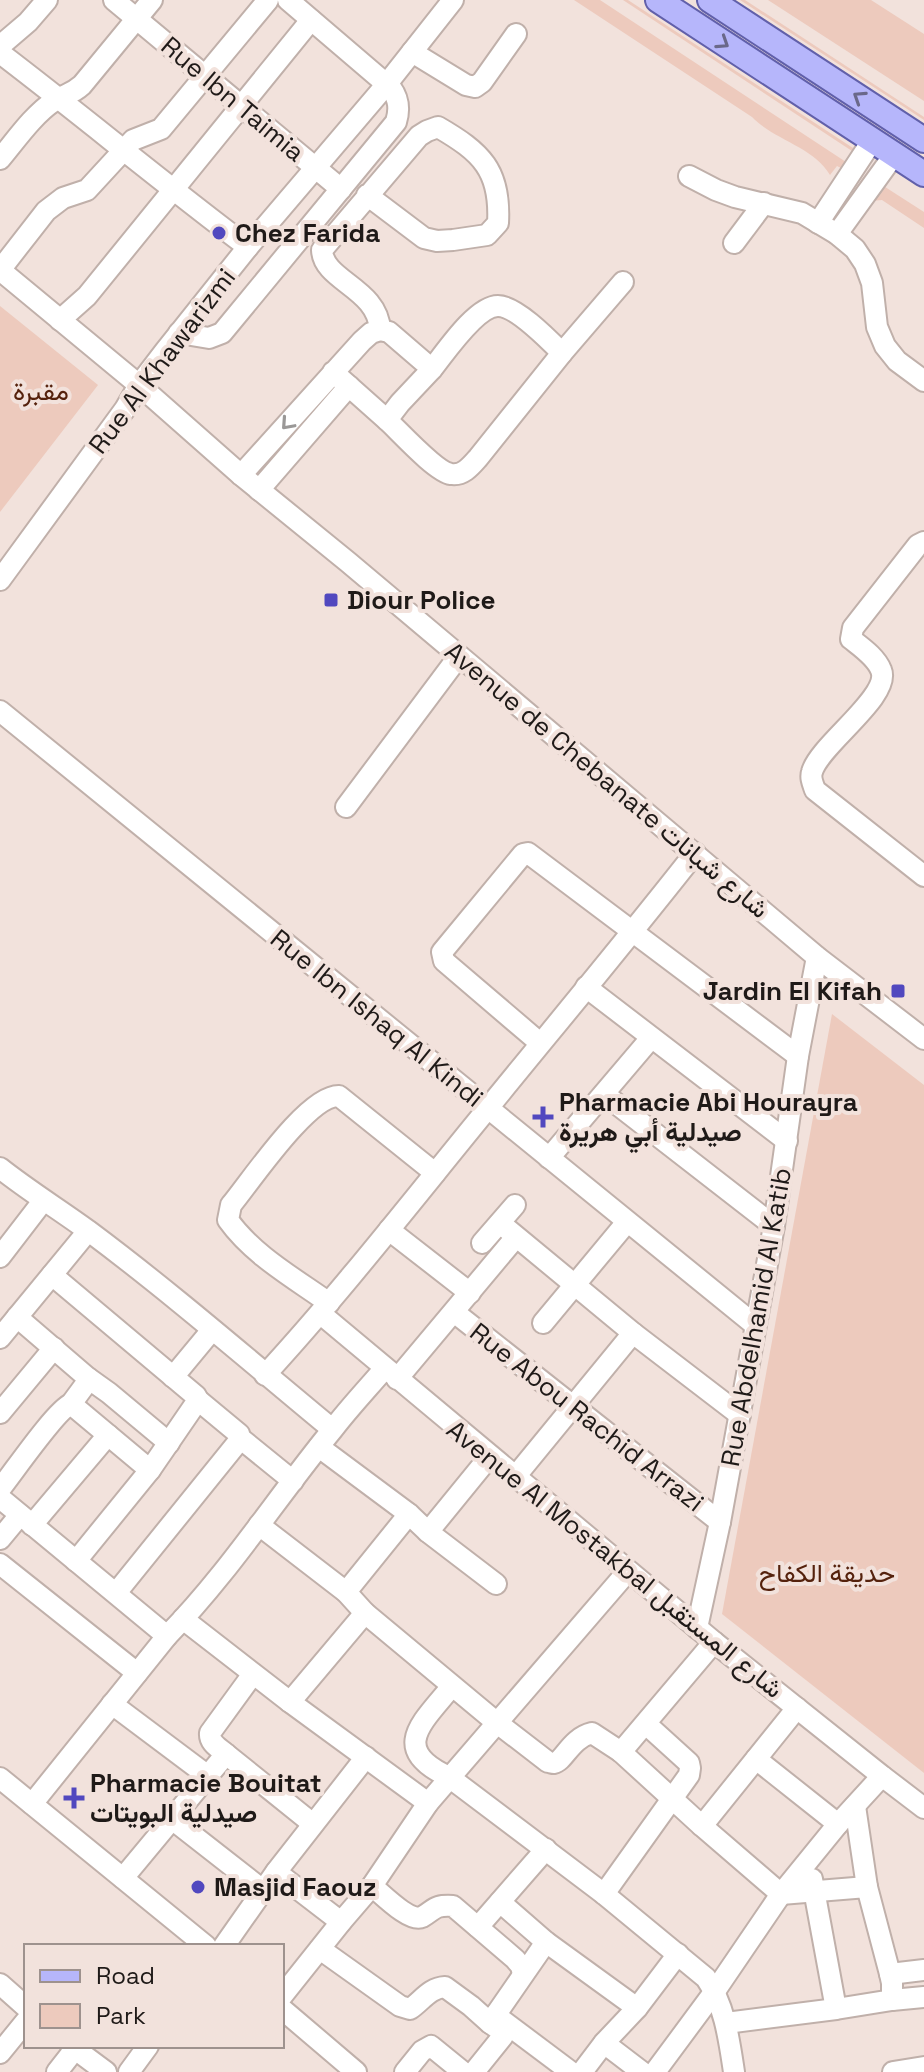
<svg xmlns="http://www.w3.org/2000/svg" width="924" height="2072" viewBox="0 0 924 2072" font-family="'Space Grotesk',Vazirmatn,sans-serif">
  <rect width="100%" height="100%" fill="#f2e2dc"/>
  <g fill="#edcabd">
    <path d="M574 0H600L846 162 843 169 837 166 830 175C814 147 774 140 752 117Z"/>
    <path d="M623 0H628L853 148 852 151Z"/>
    <path d="M740 0H745L924 117V120Z"/>
    <path d="M768 0H871L924 34V101Z"/>
    <path d="M882 185 924 212V228L882 200 871 201Z"/>
    <path d="M0 306 98 385 0 512Z"/>
    <path d="M832 1014 924 1085V1773L722 1614Z"/>
  </g>
  <g fill="none" stroke-linecap="round" stroke-linejoin="round">
    <g stroke="#c0b0aa" stroke-width="24">
      <g id="minor">
        <path d="M114 0 341 189"/>
        <path d="M268 0 161 129 133 140 87 190 63 198 46 211 0 270 139 385 241 475 348 562 817 957 924 1039"/>
        <path d="M0 46 28 22 47 0"/>
        <path d="M412 52 466 85 475 87 482 82 516 34"/>
        <path d="M0 53C84 117 164 184 248 247"/>
        <path d="M0 159C16 140 33 115 54 101 65 94 71 95 82 85L152 0"/>
        <path d="M689 176 716 190 735 197 802 213 837 234 855 249 865 264 872 283 877 327 885 346 897 361 924 381"/>
        <path d="M367 195 424 238 437 241 453 240 487 235 498 223C501 170 481 152 438 127L427 131 419 136 322 250C323 281 378 288 380 330"/>
        <path d="M818 223 872 141"/>
        <path d="M837 234 894 155"/>
        <path d="M734 243 764 203"/>
        <path d="M60 320 87 296 311 20"/>
        <path d="M179 333 209 338 222 333 396 122C400 109 399 99 391 88L288 0"/>
        <path d="M562 353 623 282"/>
        <path d="M387 420C400 432 436 472 451 474 463 476 471 466 478 458L562 353C549 340 516 306 498 306 476 306 445 353 432 369"/>
        <path d="M241 475 362 341 371 333 380 330 389 332 432 369 400 403 387 420 333 372"/>
        <path d="M259 490 349 386"/>
        <path d="M924 542 918 545 853 628 851 639C861 647 876 657 881 670 892 696 819 745 812 772 810 778 813 784 815 790L924 876"/>
        <path d="M0 580 125 409 139 385 165 351 248 247 386 85 453 0"/>
        <path d="M0 711 755 1325"/>
        <path d="M346 807 459 656"/>
        <path d="M586 987 787 1141"/>
        <path d="M540 1043 444 961 442 952 523 854 528 853 798 1056"/>
        <path d="M604 1094 774 1226"/>
        <path d="M549 1158 651 1038"/>
        <path d="M0 1168C29 1191 60 1210 90 1232 173 1294 252 1363 332 1429"/>
        <path d="M500 1223 633 1333 740 1415"/>
        <path d="M389 1230 470 1293"/>
        <path d="M482 1243 515 1205"/>
        <path d="M0 1257 43 1201"/>
        <path d="M52 1275 196 1396 198 1400 150 1470 76 1561"/>
        <path d="M329 1303C294 1278 253 1255 228 1220L231 1205C251 1181 308 1095 339 1096L435 1173"/>
        <path d="M454 1312 720 1522"/>
        <path d="M321 1314 714 1642 882 1776 924 1808"/>
        <path d="M543 1323 627 1222"/>
        <path d="M0 1338 88 1231"/>
        <path d="M265 1375C342 1291 412 1201 484 1113 554 1027 626 941 695 853"/>
        <path d="M173 1377 212 1330"/>
        <path d="M88 1378 109 1393 169 1443"/>
        <path d="M397 1379 516 1237"/>
        <path d="M71 1404 150 1470"/>
        <path d="M0 1413 54 1348"/>
        <path d="M240 1438 293 1481"/>
        <path d="M319 1447 409 1514 428 1532 496 1584"/>
        <path d="M515 1477 633 1333"/>
        <path d="M0 1489C13 1473 56 1410 71 1404L85 1385 88 1378 17 1317"/>
        <path d="M0 1498 167 1636"/>
        <path d="M32 1525 108 1435"/>
        <path d="M259 1525 346 1592 365 1613 496 1722 548 1762C550 1762 552 1763 554 1763 564 1761 571 1738 592 1733L621 1752 702 1826 781 1894 867 1887"/>
        <path d="M428 1532 490 1456"/>
        <path d="M0 1539 20 1515"/>
        <path d="M0 1564 137 1673"/>
        <path d="M346 1592 409 1514"/>
        <path d="M116 1593 238 1442 239 1434 198 1400"/>
        <path d="M183 1619 290 1702 428 1803"/>
        <path d="M697 1628 720 1522 774 1226 798 1056 817 957"/>
        <path d="M253 1674 210 1733C209 1743 219 1748 226 1754L313 1824"/>
        <path d="M452 1686C423 1722 388 1749 449 1777L604 1894 706 1978C725 2006 729 2039 734 2072"/>
        <path d="M290 1702 365 1613"/>
        <path d="M112 1704 208 1776"/>
        <path d="M621 1752 714 1642"/>
        <path d="M756 1759 838 1824"/>
        <path d="M0 1778 206 1946"/>
        <path d="M32 1804 167 1636C229 1573 277 1497 333 1429 349 1408 368 1388 385 1368"/>
        <path d="M855 1806 867 1887 890 1974"/>
        <path d="M172 1819 264 1891"/>
        <path d="M702 1826 797 1708"/>
        <path d="M276 1872 341 1922"/>
        <path d="M123 1878 226 1754"/>
        <path d="M812 1879 836 2009"/>
        <path d="M372 1886C382 1894 410 1923 422 1917 436 1909 433 1905 453 1906L515 1959 521 1966 523 1974"/>
        <path d="M604 1894 689 1775 690 1768 689 1763 646 1724"/>
        <path d="M500 1902 546 1942 637 2008"/>
        <path d="M478 1927 546 1849"/>
        <path d="M224 1946 276 1872 366 1757"/>
        <path d="M320 1949 400 2006 410 2009C422 2001 429 1988 445 1987L471 2006 490 2023"/>
        <path d="M0 1984 26 2007"/>
        <path d="M282 1996 341 1922 372 1886 428 1803 628 1571"/>
        <path d="M892 2000 924 1997"/>
        <path d="M282 2009 356 2072"/>
        <path d="M495 2015 571 2072"/>
        <path d="M726 2023 836 2009 892 2000V1983L890 1974 924 1970"/>
        <path d="M604 2043 642 2072"/>
        <path d="M71 2046 106 2072"/>
        <path d="M0 2053 26 2021"/>
        <path d="M57 2072 75 2049"/>
        <path d="M129 2072 148 2046"/>
        <path d="M405 2072 422 2051 431 2046 463 2072"/>
        <path d="M474 2072 503 2036 500 2030 490 2023 546 1942"/>
        <path d="M582 2072 604 2043 637 2008 678 1954"/>
        <path d="M655 2072 715 1991 781 1894 838 1824 882 1776"/>
        <path d="M893 2072 924 2067"/>
      </g>
    </g>
    <g stroke="#6160aa" stroke-width="28">
      <g id="major">
        <path d="M658 0 924 174"/>
        <path d="M710 0 924 140"/>
      </g>
    </g>
    <use href="#minor" stroke="#fff" stroke-width="20"/>
    <use href="#major" stroke="#b6b6fb" stroke-width="24"/>
  </g>
  <defs><path id="oneway-chevron" d="M-2-3.5L2.5 0L-2 3.5" fill="none" stroke-width="1.6" stroke-linecap="round" stroke-linejoin="round" transform="scale(2)"/></defs>
  <g stroke="#6a688a">
    <use href="#oneway-chevron" transform="translate(723 43) rotate(33)"/>
    <use href="#oneway-chevron" transform="translate(859 97) rotate(-147)"/>
  </g>
  <use stroke="#9a9897" href="#oneway-chevron" transform="translate(287 424) rotate(132)"/>
  <g fill="#5148bf" stroke="#f2e2dc" stroke-width="3">
    <circle cx="219" cy="233" r="8"/>
    <rect x="323" y="592" width="16" height="16" rx="4"/>
    <rect x="890" y="983" width="16" height="16" rx="4"/>
    <path d="M539 1105h8v8h8v8h-8v8h-8v-8h-8v-8h8z"/>
    <path d="M70 1786h8v8h8v8h-8v8h-8v-8h-8v-8h8z"/>
    <circle cx="198" cy="1887" r="8"/>
  </g>
  <g text-anchor="middle" stroke-width="8" stroke-linejoin="round" paint-order="stroke">
    <g font-size="26" fill="#1f1a18" stroke="#f2e2dc">
      <text transform="translate(233 99) rotate(40)" y="9">Rue Ibn Taimia</text>
      <text transform="translate(162 361) rotate(-53)" y="9">Rue Al Khawarizmi</text>
      <text transform="translate(607 780) rotate(40)" y="9">Avenue de Chebanate شارع شبانات</text>
      <text transform="translate(377 1018) rotate(39)" y="9">Rue Ibn Ishaq Al Kindi</text>
      <text transform="translate(756 1317) rotate(-80)" y="9">Rue Abdelhamid Al Katib</text>
      <text transform="translate(587 1417) rotate(38)" y="9">Rue Abou Rachid Arrazi</text>
      <text transform="translate(615 1559) rotate(39)" y="9">Avenue Al Mostakbal شارع المستقبل</text>
    </g>
    <g font-size="26" font-weight="bold" fill="#1f1a18" stroke="#f2e2dc" text-anchor="start">
      <text x="235" y="242">Chez Farida</text>
      <text x="347" y="609">Diour Police</text>
      <text x="882" y="1000" text-anchor="end">Jardin El Kifah</text>
      <text x="559" y="1111">Pharmacie Abi Hourayra<tspan x="559" dy="30">صيدلية أبي هريرة</tspan></text>
      <text x="90" y="1792">Pharmacie Bouitat<tspan x="90" dy="30">صيدلية البويتات</tspan></text>
      <text x="214" y="1896">Masjid Faouz</text>
    </g>
    <g font-size="26" fill="#55220d" stroke="#f2e2dc">
      <text x="41" y="400">مقبرة</text>
      <text x="827" y="1582">حديقة الكفاح</text>
    </g>
  </g>
  <rect x="24" y="1944" width="260" height="104" fill="#f2e2dc" stroke="#9e928e" stroke-width="2"/>
  <rect x="40" y="1970" width="40" height="12" fill="#b6b6fb" stroke="#9e928e" stroke-width="2"/>
  <text x="96" y="1984" font-size="24" fill="#1f1a18">Road</text>
  <rect x="40" y="2004" width="40" height="24" fill="#edcabd" stroke="#9e928e" stroke-width="2"/>
  <text x="96" y="2024" font-size="24" fill="#1f1a18">Park</text>
</svg>
